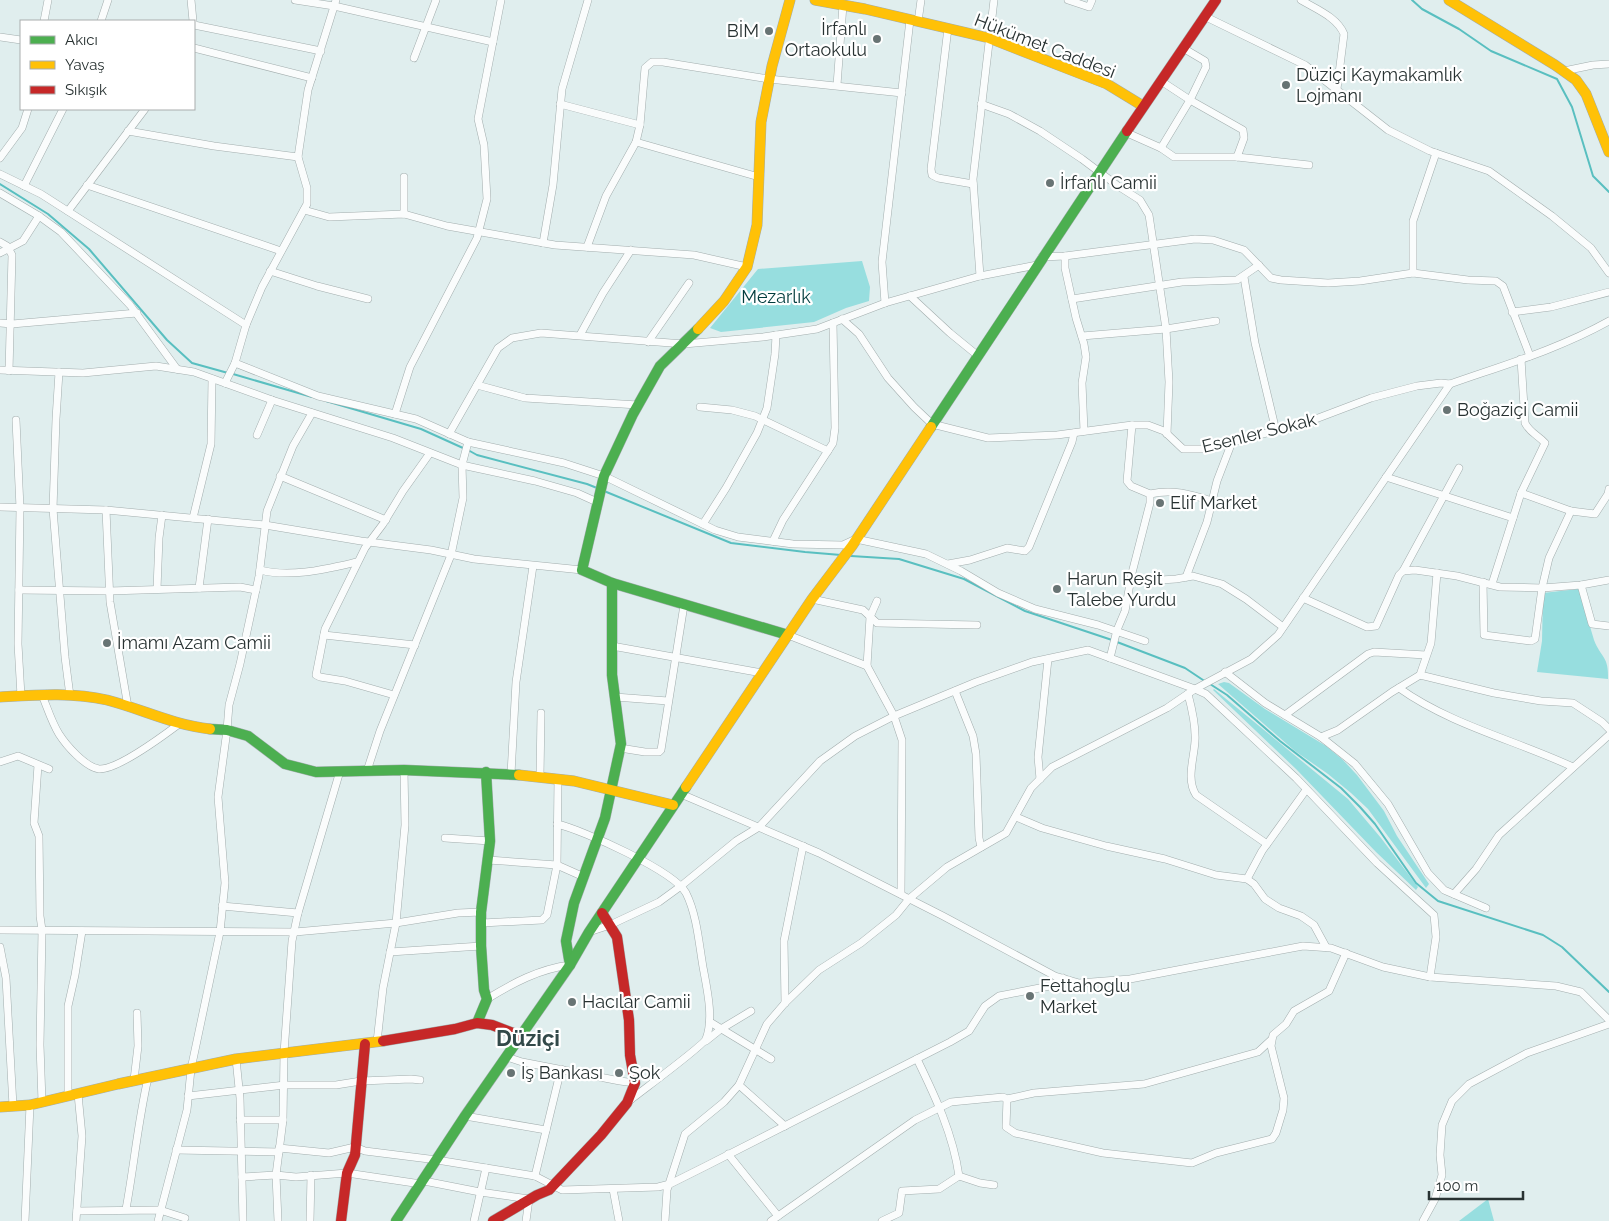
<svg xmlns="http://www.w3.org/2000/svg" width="1609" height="1221" viewBox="0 0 1609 1221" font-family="Raleway,sans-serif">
  <rect width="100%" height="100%" fill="#e0eeee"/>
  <g fill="#97dedf">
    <path d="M862 261 870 287 869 301 846 308 814 322 721 332 710 328 758 269Z"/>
    <path d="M1578 589 1582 594C1586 609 1589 625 1594 640 1601 658 1609 656 1608 679L1537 672 1542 641 1543 593Z"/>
    <path d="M1224 682 1229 683 1265 709 1326 746 1343 760 1357 775 1384 811 1397 836 1429 884 1426 888 1368 809 1351 793 1328 774 1295 751 1218 684Z"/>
    <path d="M1214 689 1348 799 1381 838 1418 887 1416 890 1376 852 1296 769 1213 690Z"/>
    <path d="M1488 1199 1494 1221H1459Z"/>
  </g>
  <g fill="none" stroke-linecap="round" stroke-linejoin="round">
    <g stroke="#59bfc0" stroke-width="2">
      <path d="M1412 0 1422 9 1459 29 1491 51 1557 79 1572 107 1593 176 1609 192"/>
      <path d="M0 184 48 214 89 249 167 340 192 363 228 373"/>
      <path d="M233 374 312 397"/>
      <path d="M326 401 421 429 463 448"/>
      <path d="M468 450 477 455 587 484 597 488"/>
      <path d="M604 491 731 543 805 552 841 555"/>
      <path d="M851 556 899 559 964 579 1025 611 1112 640"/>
      <path d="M1117 642 1185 668 1206 682"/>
      <path d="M1210 684 1227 695 1280 741 1341 788 1360 807 1375 824 1416 883 1438 901 1543 935 1562 947 1609 992"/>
    </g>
    <g stroke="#a2adad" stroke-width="8">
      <g id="street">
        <path d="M191 0 193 21"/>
        <path d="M295 0 334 6 493 42"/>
        <path d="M1068 0 1089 7 1092 0"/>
        <path d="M1301 0C1316 9 1337 17 1344 34L1337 89"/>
        <path d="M1204 16 1305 65 1388 130 1430 151 1489 171 1552 216 1591 248 1609 273"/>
        <path d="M44 21 48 0"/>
        <path d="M101 21 108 0"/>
        <path d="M918 22 921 0"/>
        <path d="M194 25 321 51"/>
        <path d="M948 28 931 169 932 175 938 178 973 184"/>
        <path d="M0 37 21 40"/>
        <path d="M194 48 312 78"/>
        <path d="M414 58 436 0"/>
        <path d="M1564 71 1593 65 1609 64"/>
        <path d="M1161 81 1190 100 1243 130 1244 138 1237 157"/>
        <path d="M837 85 843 5"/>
        <path d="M560 104 640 125"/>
        <path d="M981 104 1009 114 1040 131 1082 159 1118 186 1140 200 1149 215 1166 329 1169 382 1167 434"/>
        <path d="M128 131 214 146 298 157"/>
        <path d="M1125 132 1161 148 1174 157H1237L1309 165"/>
        <path d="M636 142 759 177"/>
        <path d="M1161 148 1190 100 1206 67 1205 61 1183 48"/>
        <path d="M0 158 22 128 28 109"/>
        <path d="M0 174 41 194 246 325"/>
        <path d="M87 185 281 251"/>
        <path d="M24 186 63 109"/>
        <path d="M0 193 39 216 61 232 130 305 177 369"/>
        <path d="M304 210 329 217 404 214 447 226 555 245 694 255 747 267"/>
        <path d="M68 211 145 109"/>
        <path d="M404 214V177"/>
        <path d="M0 242 7 246 12 255 9 371"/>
        <path d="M543 243 553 185 562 89 588 0"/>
        <path d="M587 247 606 196 636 142 640 125 645 68 652 62H663L769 79 902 93"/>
        <path d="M0 253 23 241 39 216"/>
        <path d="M1065 256V268L1076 318 1084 344 1086 357 1082 383 1084 431"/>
        <path d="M1042 257 1065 256 1195 239 1213 240 1244 250 1271 278 1281 280 1328 283 1360 281 1413 273 1468 280 1496 281 1503 286 1530 356"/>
        <path d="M270 271 317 286 368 299"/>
        <path d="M1413 273V221L1436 153"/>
        <path d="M980 276 973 179 994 0"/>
        <path d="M1244 277 1255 343 1276 431"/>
        <path d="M910 296 950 333 977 355"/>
        <path d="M1072 299 1182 282 1237 280 1259 265"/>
        <path d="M885 303 882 262 910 20"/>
        <path d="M1512 312 1551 307 1609 292"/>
        <path d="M842 319 859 334 888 378 914 407 932 424 988 438 1057 435 1132 425H1148L1164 431 1183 449H1206L1305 423 1371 398 1417 386 1441 383 1450 384C1504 365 1559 349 1609 321"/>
        <path d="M0 323 12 324 137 313"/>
        <path d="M580 335 603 293 631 250"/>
        <path d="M1082 336 1166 329 1216 321"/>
        <path d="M648 342 689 283"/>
        <path d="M235 363 318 396 416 419 468 442 564 463 604 476 715 530 738 537 793 544 843 545 856 539 926 554 961 571 998 593 1035 609 1098 625 1145 641"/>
        <path d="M0 370 83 373 156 366 194 372 272 400 393 438 462 465 535 481 577 493 597 502"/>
        <path d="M59 372 56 419 53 509 65 657 70 696"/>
        <path d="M225 383 235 363 246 325 262 287 307 204V188L298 157 308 90 336 0"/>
        <path d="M477 385 525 398 638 405"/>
        <path d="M700 407 732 410 755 416 828 451"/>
        <path d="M395 414 410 367 477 238 487 199 484 145 478 119 501 0"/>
        <path d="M16 420 20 508 18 644 21 696"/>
        <path d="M449 434 498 348 512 338 541 333 684 344 763 337 817 329 885 303 980 276 1037 265"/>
        <path d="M257 435 272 400"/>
        <path d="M280 476 386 520"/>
        <path d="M1386 477 1513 518"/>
        <path d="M1521 493 1571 511 1595 514 1608 494 1609 489"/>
        <path d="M1150 494C1172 489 1190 494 1212 501"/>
        <path d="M0 507 106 510 265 525 361 541 431 550 474 559 582 570"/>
        <path d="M106 510 110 602 128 707"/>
        <path d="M193 518 211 444 212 379"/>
        <path d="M703 524 726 488 757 433 767 408 775 354 776 335"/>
        <path d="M773 541 783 520 833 443 835 428 833 323"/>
        <path d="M948 564 970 560 1007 548 1025 551 1029 547 1072 442 1074 433"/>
        <path d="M260 570C291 578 326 569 357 562"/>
        <path d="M1403 571 1459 468"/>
        <path d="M1186 577 1207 522 1217 481 1232 442"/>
        <path d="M1130 582 1176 579 1193 576 1222 584 1246 599 1283 627"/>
        <path d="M1483 582 1484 635 1531 641 1535 639 1542 588 1549 558 1571 511"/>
        <path d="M1492 584 1521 493 1545 443C1538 435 1530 433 1525 423L1521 359"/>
        <path d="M1581 585 1592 624 1609 626"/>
        <path d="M199 588 208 519"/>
        <path d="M157 589 159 538 162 515"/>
        <path d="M19 590 109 591 240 587 256 590"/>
        <path d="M1303 598 1367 627 1376 626 1399 575 1403 571 1415 570 1457 576 1500 587 1542 588 1581 585 1609 580"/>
        <path d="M812 599 863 610 877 623 977 625"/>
        <path d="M324 635 415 645"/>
        <path d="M788 635 867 666 894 716 902 740 901 894"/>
        <path d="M612 646 762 673"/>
        <path d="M1110 658 1117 630 1125 611 1132 573 1150 503V494L1131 486 1127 481 1132 425"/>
        <path d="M867 666 870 617 877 601"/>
        <path d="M1225 672 1265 703 1321 737 1355 764 1388 804 1428 873 1444 890 1486 908"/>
        <path d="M1420 675 1494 693 1541 701 1573 703 1602 722 1609 729"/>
        <path d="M1399 688C1451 725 1515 740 1573 767"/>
        <path d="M955 691 973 736 976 754 979 838 981 847"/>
        <path d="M1188 694C1192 709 1196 725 1195 741 1194 759 1186 779 1196 795L1267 844"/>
        <path d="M42 695C47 707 52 723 59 734 66 745 85 767 99 769 117 770 163 736 179 724"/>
        <path d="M394 695 345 681 320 677 316 675 325 629 365 548 383 524 403 491 430 453"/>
        <path d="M615 697 668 701"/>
        <path d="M1285 715 1368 654 1374 652 1426 655"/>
        <path d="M1321 737 1338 730 1392 692 1420 675 1431 643 1437 573"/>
        <path d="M620 748 645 752H659L661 750 684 605"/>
        <path d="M0 762 18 756 49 769"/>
        <path d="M38 765 34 823 39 836 40 916 42 930 40 1045 42 1102"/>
        <path d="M367 771 380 731 451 555 463 498 462 465 468 442"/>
        <path d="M511 774 516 682 533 566"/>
        <path d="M540 777 541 713"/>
        <path d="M1040 779 1038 757 1048 659"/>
        <path d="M681 794 819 853 943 916 1055 976 1079 983 1130 979 1303 946 1331 948 1383 967 1430 977 1556 986 1581 992 1609 1020"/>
        <path d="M1016 817 1042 828 1106 846 1165 859 1216 875 1247 879 1254 884 1265 899 1279 908 1301 916 1314 925 1326 947"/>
        <path d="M557 824C583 830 674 871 686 893 697 915 699 944 703 967 707 989 714 1018 706 1039 703 1046 640 1092 629 1101"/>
        <path d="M445 838 490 841"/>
        <path d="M488 860 557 865 584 877"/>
        <path d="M1247 879 1262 851 1306 790"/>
        <path d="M1454 894 1476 869 1499 835 1609 735"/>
        <path d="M222 906 298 913"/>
        <path d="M482 923 542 920 547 915 557 865 558 779"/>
        <path d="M0 930 295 932 396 923 458 913 481 912"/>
        <path d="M589 932 610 925 659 902 681 886 736 841 759 827 820 761 855 736 894 716 976 682 1032 662 1088 650 1195 689 1206 694 1296 778 1377 863 1434 915 1436 937 1430 977"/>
        <path d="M0 947 6 978 13 1106"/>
        <path d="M390 952 481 946"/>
        <path d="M487 999C513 983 539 969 570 965"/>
        <path d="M785 1003 784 941 803 846"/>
        <path d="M710 1022 771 1059"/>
        <path d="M706 1041 721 1029 751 1011"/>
        <path d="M377 1042 383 988 396 923 405 825 404 770"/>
        <path d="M507 1057 522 1062 620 1081 635 1083"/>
        <path d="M236 1059 240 1098 243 1221"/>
        <path d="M917 1059C935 1096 953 1134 959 1176"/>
        <path d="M134 1080 138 1046 137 1013"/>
        <path d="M739 1085 785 1126"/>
        <path d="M68 1096V1006L75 975 82 931"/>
        <path d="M188 1096 285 1085H336L361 1081 411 1079 420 1080"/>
        <path d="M1007 1099 1006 1127 1015 1133 1103 1153 1192 1163 1216 1153 1272 1139 1276 1133 1283 1110 1284 1098 1271 1046 1273 1035 1286 1024 1294 1011 1329 991 1346 953"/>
        <path d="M465 1116 546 1130"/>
        <path d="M240 1120H283"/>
        <path d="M279 1148 329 1153 355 1147 365 1151 437 1160 535 1176 562 1190 658 1187 670 1184 706 1166 950 1042 969 1031 985 1006 999 996 1050 986 1063 978"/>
        <path d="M176 1150 279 1152"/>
        <path d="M728 1154 778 1216"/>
        <path d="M535 1176 561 1069"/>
        <path d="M959 1176 980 1183 994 1185"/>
        <path d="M242 1177 276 1175 296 1177 347 1173 421 1184"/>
        <path d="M424 1181 480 1192 529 1199 526 1221"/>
        <path d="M613 1189 619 1221"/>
        <path d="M126 1209C134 1166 138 1121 148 1078"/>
        <path d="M77 1211 160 1210 185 1218"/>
        <path d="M25 1221 30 1105"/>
        <path d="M76 1221 82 1136 78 1094"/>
        <path d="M158 1221 187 1110 191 1069 220 932 225 883 218 797 227 730 229 705 240 664 259 576 267 511 293 446 312 413"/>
        <path d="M278 1221 276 1175 283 1120 284 1053 292 941 298 913 340 771"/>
        <path d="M310 1221 311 1175"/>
        <path d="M474 1221 486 1168"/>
        <path d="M665 1221 667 1190 685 1134 724 1102 739 1085 767 1024 785 1003 819 970 861 943 896 915 909 899 947 867 1006 833 1031 788 1052 767 1167 708 1195 689 1251 659 1278 635 1450 384"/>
        <path d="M771 1221 915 1120 951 1102 1003 1097 1007 1099 1034 1093 1144 1084 1258 1052 1271 1040"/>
        <path d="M882 1221 899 1213 902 1191 939 1189 959 1176"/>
        <path d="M1423 1221 1435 1199 1442 1175 1440 1155 1442 1125 1452 1101 1469 1084 1527 1053 1609 1024"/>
      </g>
    </g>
    <g stroke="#a2adad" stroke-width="11">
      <g id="fast">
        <path d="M698 329 660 366 633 414 604 476 582 570 612 583 788 635"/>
        <path d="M931 427 1127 131"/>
        <path d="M210 729 227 730 248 736 285 764 316 772 404 770 519 775"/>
        <path d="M570 965 566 941 574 903 605 818 621 744 612 675V583"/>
        <path d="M477 1023 487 999 484 990 481 946V912L490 841 486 772"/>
        <path d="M396 1221 465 1116 570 965 589 932 686 787"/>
      </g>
    </g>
    <g stroke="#a2adad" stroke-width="11">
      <g id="slow">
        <path d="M815 0 865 9 989 38 1107 84 1143 106"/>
        <path d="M1449 0 1555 65 1576 80 1586 94 1609 152"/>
        <path d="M698 329 724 301 747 267 757 225 761 122 772 66 790 0"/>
        <path d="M0 697C35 695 72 692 107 700 142 709 173 725 210 729"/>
        <path d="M519 775 574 781 673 805"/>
        <path d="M686 787 812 599 852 546 931 427"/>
        <path d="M0 1107 30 1105 118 1084 236 1059 383 1041"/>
      </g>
    </g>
    <g stroke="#a2adad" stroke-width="11">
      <g id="jam">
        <path d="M1127 131 1216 0"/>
        <path d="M383 1041 455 1029 477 1023 492 1025 521 1036"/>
        <path d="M341 1221 347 1173 355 1155 365 1044"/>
        <path d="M493 1221 537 1195 549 1190 601 1135 627 1103 635 1083 630 1055 629 1020 617 937 602 913"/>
      </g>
    </g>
    <use href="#street" stroke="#fafcfc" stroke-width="7"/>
    <use href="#fast" stroke="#4caf50" stroke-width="10"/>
    <use href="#slow" stroke="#ffc107" stroke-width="10"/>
    <use href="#jam" stroke="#c62828" stroke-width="10"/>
  </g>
  <g fill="#687474" stroke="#fff" stroke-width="2">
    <circle cx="769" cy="31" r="5"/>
    <circle cx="877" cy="39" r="5"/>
    <circle cx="1286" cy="85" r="5"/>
    <circle cx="1050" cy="183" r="5"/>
    <circle cx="1447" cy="410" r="5"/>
    <circle cx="1160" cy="503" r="5"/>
    <circle cx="1057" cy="589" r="5"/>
    <circle cx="107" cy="643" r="5"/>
    <circle cx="1030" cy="996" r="5"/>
    <circle cx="572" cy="1002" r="5"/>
    <circle cx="511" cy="1073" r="5"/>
    <circle cx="619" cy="1073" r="5"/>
  </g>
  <g text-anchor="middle" stroke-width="4.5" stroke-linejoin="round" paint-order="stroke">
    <g font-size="18" fill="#283232" stroke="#fff" text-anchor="start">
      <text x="867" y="35" text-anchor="end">İrfanlı<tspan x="867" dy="21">Ortaokulu</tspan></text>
      <text x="759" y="37" text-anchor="end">BİM</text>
      <text x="1296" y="81">Düziçi Kaymakamlık<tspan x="1296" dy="21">Lojmanı</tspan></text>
      <text x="1060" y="189">İrfanlı Camii</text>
      <text x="1457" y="416">Boğaziçi Camii</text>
      <text x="1170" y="509">Elif Market</text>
      <text x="1067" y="585">Harun Reşit<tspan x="1067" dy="21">Talebe Yurdu</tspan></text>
      <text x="117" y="649">İmamı Azam Camii</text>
      <text x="1040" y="992">Fettahoglu<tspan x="1040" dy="21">Market</tspan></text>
      <text x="582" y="1008">Hacılar Camii</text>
      <text x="521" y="1079">İş Bankası</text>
      <text x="629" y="1079">Şok</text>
    </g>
    <g font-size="18" fill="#283232" stroke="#fff">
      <text transform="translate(1045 46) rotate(21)" y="6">Hükümet Caddesi</text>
      <text transform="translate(1259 433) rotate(-14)" y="6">Esenler Sokak</text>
    </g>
    <g font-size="18" fill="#003c3d" stroke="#fff">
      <text x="776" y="303">Mezarlık</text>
    </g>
    <g font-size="22" font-weight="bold" fill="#324949" stroke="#fff">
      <text x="528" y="1046">Düziçi</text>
    </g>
  </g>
  <rect x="20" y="20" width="175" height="90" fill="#ffffff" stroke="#a9adad"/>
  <rect x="30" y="36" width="25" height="8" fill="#4caf50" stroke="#a9adad"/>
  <text x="65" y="45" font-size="15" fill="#283232">Akıcı</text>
  <rect x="30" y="61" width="25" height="8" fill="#ffc107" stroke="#a9adad"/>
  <text x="65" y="70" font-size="15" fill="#283232">Yavaş</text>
  <rect x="30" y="86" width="25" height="8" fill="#c62828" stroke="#a9adad"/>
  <text x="65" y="95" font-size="15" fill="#283232">Sıkışık</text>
  <path d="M1429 1191v8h94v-8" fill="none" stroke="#283232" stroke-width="2.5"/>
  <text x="1436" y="1191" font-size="15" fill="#283232" stroke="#ffffff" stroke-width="4" paint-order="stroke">100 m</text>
</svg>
